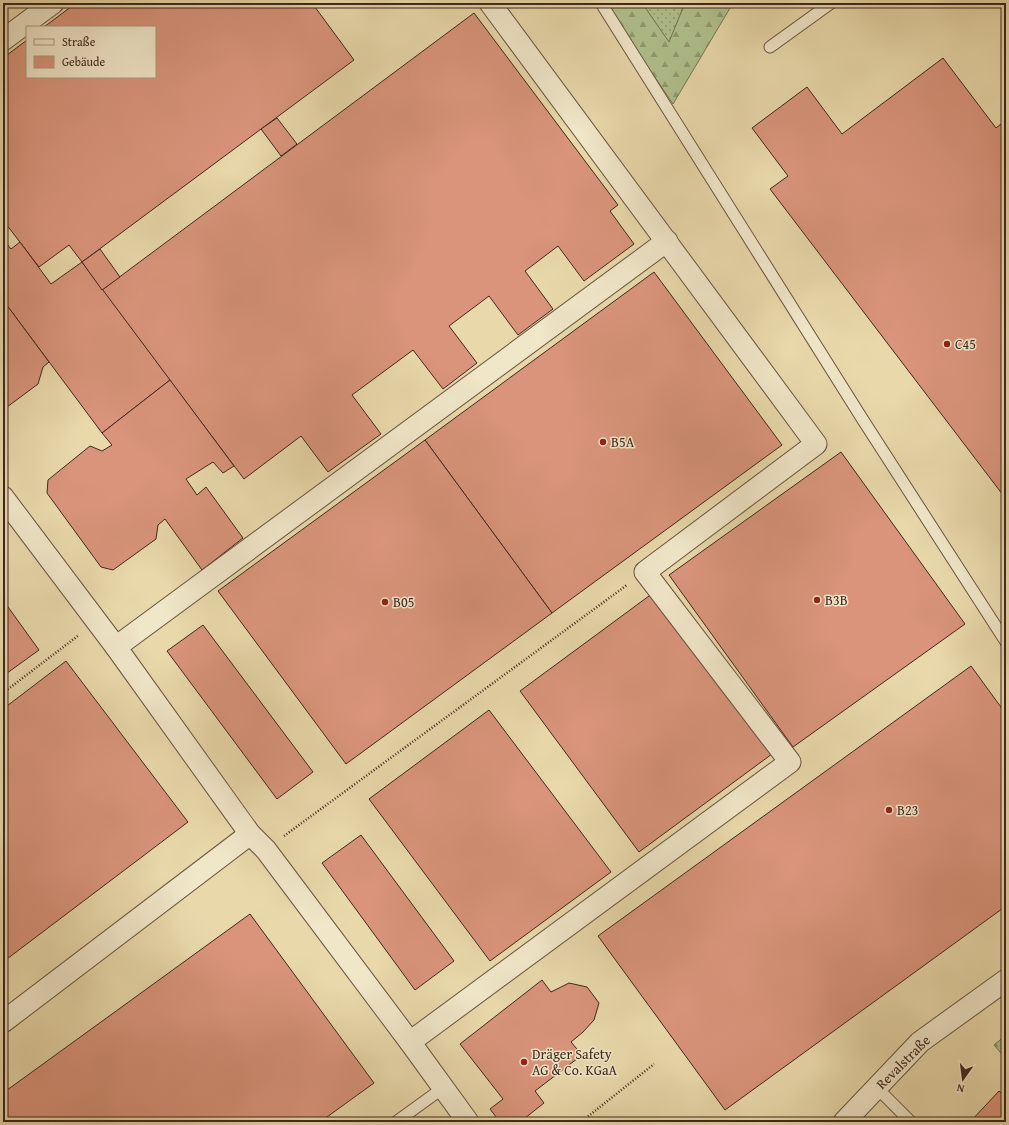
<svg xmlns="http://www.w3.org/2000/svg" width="1009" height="1125" viewBox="0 0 1009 1125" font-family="'Gentium Book Plus',serif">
  <defs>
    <pattern id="grass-dots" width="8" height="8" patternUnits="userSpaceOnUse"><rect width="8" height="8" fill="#b0c08c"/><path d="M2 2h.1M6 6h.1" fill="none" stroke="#919c72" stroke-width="1.8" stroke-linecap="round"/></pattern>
    <pattern id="forest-firs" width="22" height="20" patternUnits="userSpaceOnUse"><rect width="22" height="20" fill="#b0c08c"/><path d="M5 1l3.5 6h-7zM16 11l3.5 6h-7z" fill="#919c72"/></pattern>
  </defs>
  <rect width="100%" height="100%" fill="#e8d8aa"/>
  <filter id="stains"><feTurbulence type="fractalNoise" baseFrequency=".005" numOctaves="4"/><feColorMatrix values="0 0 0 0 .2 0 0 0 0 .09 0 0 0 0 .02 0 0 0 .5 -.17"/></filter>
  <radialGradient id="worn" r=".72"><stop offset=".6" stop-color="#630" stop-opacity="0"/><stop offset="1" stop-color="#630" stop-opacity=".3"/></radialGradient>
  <path fill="url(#grass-dots)" stroke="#787454" d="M642 3H685L669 43Z"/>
  <g fill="url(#forest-firs)" stroke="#787454">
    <path d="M604 3H642L669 42 685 3H733L673 104Z"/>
    <path d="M1006 1035V1059L994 1045Z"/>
  </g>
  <g fill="#d9947b" stroke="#40271c">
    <path d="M76 3H312L354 60 82 262 69 245 39 267 3 220V58L27 40V77H155V27H44Z"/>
    <path d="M474 13 618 205 610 211 634 244 584 281 558 246 525 271 553 309 518 335 489 296 449 326 477 363 443 389 413 350 352 395 381 434 328 472 301 436 244 479 102 290Z"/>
    <path d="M943 58 996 128 1006 120V499L770 189 788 176 752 128 807 87 842 134Z"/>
    <path d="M277 118 297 144 281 156 261 129Z"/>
    <path d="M3 239 11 249 20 242 51 284 82 262 170 380 102 433 3 300Z"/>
    <path d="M100 249 120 277 102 290 82 262Z"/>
    <path d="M654 272 782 445 552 613 425 440Z"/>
    <path d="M3 300 49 362 43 367 38 384 3 410Z"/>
    <path d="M170 380 234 466 223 473 213 462 186 479 197 495 206 487 243 538 202 570 165 519 158 525 156 539 113 570 101 567 47 493 48 480 90 446 102 451 112 445 102 433Z"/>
    <path d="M425 440 552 613 346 764 218 591Z"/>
    <path d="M841 452 965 624 793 747 669 575Z"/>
    <path d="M653 593 772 754 639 852 520 691Z"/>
    <path d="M3 600 39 650 3 676Z"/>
    <path d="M203 625 313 772 277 799 167 651Z"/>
    <path d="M66 661 188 822 3 962V709Z"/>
    <path d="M971 666 1006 714V906L725 1110 598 936Z"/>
    <path d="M489 710 611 872 490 961 369 799Z"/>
    <path d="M361 835 454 961 415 990 322 863Z"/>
    <path d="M250 914 374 1083 320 1122H3V1093Z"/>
    <path d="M542 980 551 992 569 983 587 987 599 1003 594 1020 583 1032 571 1042 582 1055 535 1091 544 1103 520 1122H500L490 1109 503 1099 460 1044Z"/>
    <path d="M999 1091 1006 1097V1122H970Z"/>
  </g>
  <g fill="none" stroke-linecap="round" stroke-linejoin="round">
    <g stroke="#6a5340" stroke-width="13">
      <g id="lane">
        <path d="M601 3 863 420 1006 642"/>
        <path d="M770 47 831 3"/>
        <path d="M877 1088 911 1122"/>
        <path d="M396 1122 443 1088"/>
      </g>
    </g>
    <g stroke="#6a5340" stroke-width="23">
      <g id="street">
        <path d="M3 40 53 3"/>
        <path d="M3 497 116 647 250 834 266 850 410 1042 468 1122"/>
        <path d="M116 647 667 241"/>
        <path d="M3 1022 250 834"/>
        <path d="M410 1042 790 762 645 572 816 444 490 3"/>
        <path d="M844 1122 920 1042 1006 980"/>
      </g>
    </g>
    <g stroke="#40271c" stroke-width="2.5" stroke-dasharray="1 2" stroke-linecap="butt">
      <path d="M3 693 79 635"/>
      <path d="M284 836 627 585"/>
      <path d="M581 1122 654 1064"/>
    </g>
    <use href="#lane" stroke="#f0e6c8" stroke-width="11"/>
    <use href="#street" stroke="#f0e6c8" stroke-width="21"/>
  </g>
  <g fill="#8f2418" stroke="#f0e6c8" stroke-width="1.5">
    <circle cx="947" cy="344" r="4"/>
    <circle cx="603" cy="442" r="4"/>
    <circle cx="817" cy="600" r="4"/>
    <circle cx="385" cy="602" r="4"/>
    <circle cx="889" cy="810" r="4"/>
    <circle cx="524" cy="1062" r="4"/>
  </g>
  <g text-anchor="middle" stroke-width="3" stroke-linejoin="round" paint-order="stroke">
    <g font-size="14" fill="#40271c" stroke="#f0e6c8" text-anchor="start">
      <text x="955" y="349">C45</text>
      <text x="611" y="447">B5A</text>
      <text x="825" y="605">B3B</text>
      <text x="393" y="607">B05</text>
      <text x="897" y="815">B23</text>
      <text x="532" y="1059">Dräger Safety<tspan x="532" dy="16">AG &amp; Co. KGaA</tspan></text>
    </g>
    <g font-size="14" fill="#40271c" stroke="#f0e6c8">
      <text transform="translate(903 1062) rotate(-45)" y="5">Revalstraße</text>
    </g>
  </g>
  <rect width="1009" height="1125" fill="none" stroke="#e8d8aa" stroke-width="16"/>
  <rect x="4" y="4" width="1001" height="1117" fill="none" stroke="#40271c" stroke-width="2"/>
  <rect x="8" y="8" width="993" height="1109" fill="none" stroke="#40271c"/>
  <rect x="26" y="26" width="130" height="52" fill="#f0e6c8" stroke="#aa9a83"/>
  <rect x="34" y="39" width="20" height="6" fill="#f0e6c8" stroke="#aa9a83"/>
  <text x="62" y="46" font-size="12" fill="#40271c">Straße</text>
  <rect x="34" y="56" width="20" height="12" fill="#d9947b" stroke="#aa9a83"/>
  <text x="62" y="66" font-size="12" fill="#40271c">Gebäude</text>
  <g transform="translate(963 1079) rotate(194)" stroke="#f0e6c8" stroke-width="3" paint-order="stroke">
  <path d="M0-3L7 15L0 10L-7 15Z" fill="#40271c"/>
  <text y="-6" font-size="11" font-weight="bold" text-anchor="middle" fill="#40271c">N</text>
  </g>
  <rect width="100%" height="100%" filter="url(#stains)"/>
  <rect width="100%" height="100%" fill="url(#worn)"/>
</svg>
